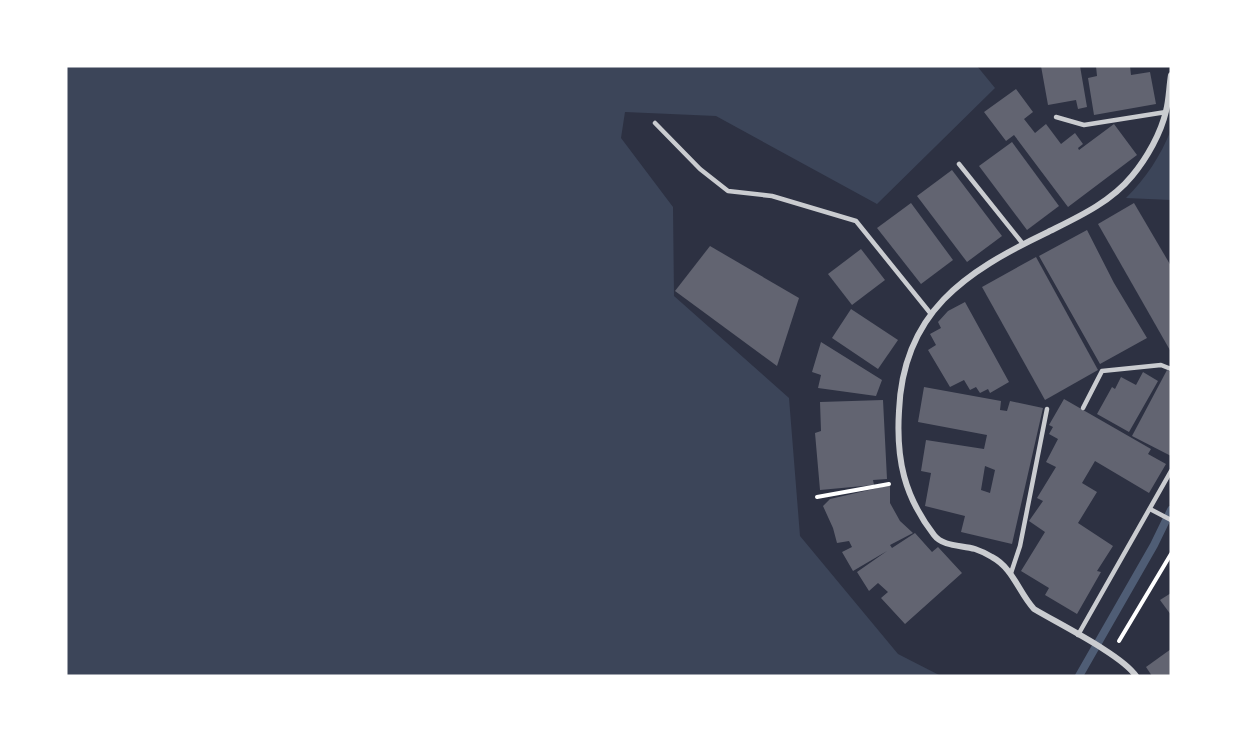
<svg xmlns="http://www.w3.org/2000/svg" width="1237" height="742" viewBox="0 0 1237 742" font-family="Karla,sans-serif">
  <rect width="100%" height="100%" fill="#2d3142"/>
  <g fill="#3c4559">
    <path d="M66 66H977L995 88 877 204 716 116 625 112 621 138 673 207 674 296 789 398 800 536 898 654 941 676H66Z"/>
    <path d="M1171 130V200L1126 198C1146 178 1160 157 1171 130Z"/>
  </g>
  <g fill="none" stroke-linecap="round" stroke-linejoin="round">
    <path stroke="#4f5d75" stroke-width="8" d="M1079 676 1154 545 1171 510"/>
  </g>
  <g fill="#626471" fill-rule="evenodd">
    <path d="M1041 66H1080L1087 107 1078 109 1076 100 1048 105Z"/>
    <path d="M1096 66H1130L1131 75 1150 72 1156 104 1094 115 1088 78 1097 76Z"/>
    <path d="M1016 89 1033 112 1024 119 1035 133 1046 124 1061 144 1075 133 1083 144 1078 148 1079 150 1114 124 1137 155 1068 207 1014 135 1006 141 984 112Z"/>
    <path d="M1012 142 1059 206 1027 230 979 166Z"/>
    <path d="M952 170 1002 236 967 262 917 196Z"/>
    <path d="M911 203 953 260 921 284 877 228Z"/>
    <path d="M1134 203 1171 266V352L1098 224Z"/>
    <path d="M1087 230 1114 283 1147 338 1100 364 1039 256Z"/>
    <path d="M710 246 799 298 777 366 675 291Z"/>
    <path d="M861 249 885 280 852 305 828 274Z"/>
    <path d="M1036 257 1098 370 1045 400 982 287Z"/>
    <path d="M965 302 1009 382 990 393 988 389 980 393 976 387 970 390 964 380 950 387 928 350 936 345 930 334 941 328 938 322 948 311Z"/>
    <path d="M851 309 898 340 878 369 832 338Z"/>
    <path d="M821 342 882 380 876 396 818 388 821 375 812 372Z"/>
    <path d="M1167 370 1171 372V456L1132 436Z"/>
    <path d="M1143 372 1158 381 1129 432 1097 414 1112 387 1115 389 1121 377 1136 385Z"/>
    <path d="M924 387 1001 401 1000 410 1007 411 1010 401 1043 408 1012 544 961 532 965 516 925 506 931 473 921 471 926 440 984 449 987 435 918 422ZM985 466 995 470 990 493 981 490Z"/>
    <path d="M1064 399 1151 449 1148 454 1166 464 1149 493 1095 461 1082 483 1097 492 1078 523 1113 546 1097 571 1101 572 1077 614 1045 595 1049 588 1021 571 1045 532 1029 521 1043 501 1037 498 1056 467 1046 462 1058 439 1049 434 1053 427 1049 425Z"/>
    <path d="M883 400 887 479 873 480 874 485 820 490 815 433 821 431 820 402Z"/>
    <path d="M890 486V503L900 521 913 533 890 545 892 548 915 533 932 552 938 547 962 573 905 624 881 598 888 592 878 583 869 591 857 572 887 551 853 571 842 552 852 547 849 541 837 543 833 528 823 506 830 499 882 487Z"/>
    <path d="M1171 593V615L1160 600Z"/>
    <path d="M1171 649V676H1152L1146 667Z"/>
  </g>
  <g fill="none" stroke-linecap="round" stroke-linejoin="round">
    <g stroke="#fff" stroke-width="4">
      <path d="M817 497 889 484"/>
      <path d="M1119 641 1171 554"/>
    </g>
    <g stroke="#caccd0" stroke-width="4.5">
      <path d="M1056 117 1084 125 1166 112"/>
      <path d="M655 123 700 169 728 191 772 196 856 221 931 314"/>
      <path d="M959 164 1023 244"/>
      <path d="M1083 408 1102 371 1161 365 1171 369"/>
      <path d="M1150 509 1171 520"/>
      <path d="M1011 573 1020 546 1047 409"/>
      <path d="M1078 635 1171 471"/>
    </g>
    <path stroke="#caccd0" stroke-width="6" d="M1136 676C1122 655 1059 624 1034 609 1019 593 1013 568 992 557 987 554 981 551 975 549 962 545 943 547 934 535 904 496 896 459 899 411 903 312 965 272 1046 233 1076 218 1110 203 1132 176 1147 158 1161 133 1166 111 1169 100 1169 87 1171 75"/>
  </g>
  <rect width="1237" height="742" fill="none" stroke="#ffffff" stroke-width="135"/>
</svg>
